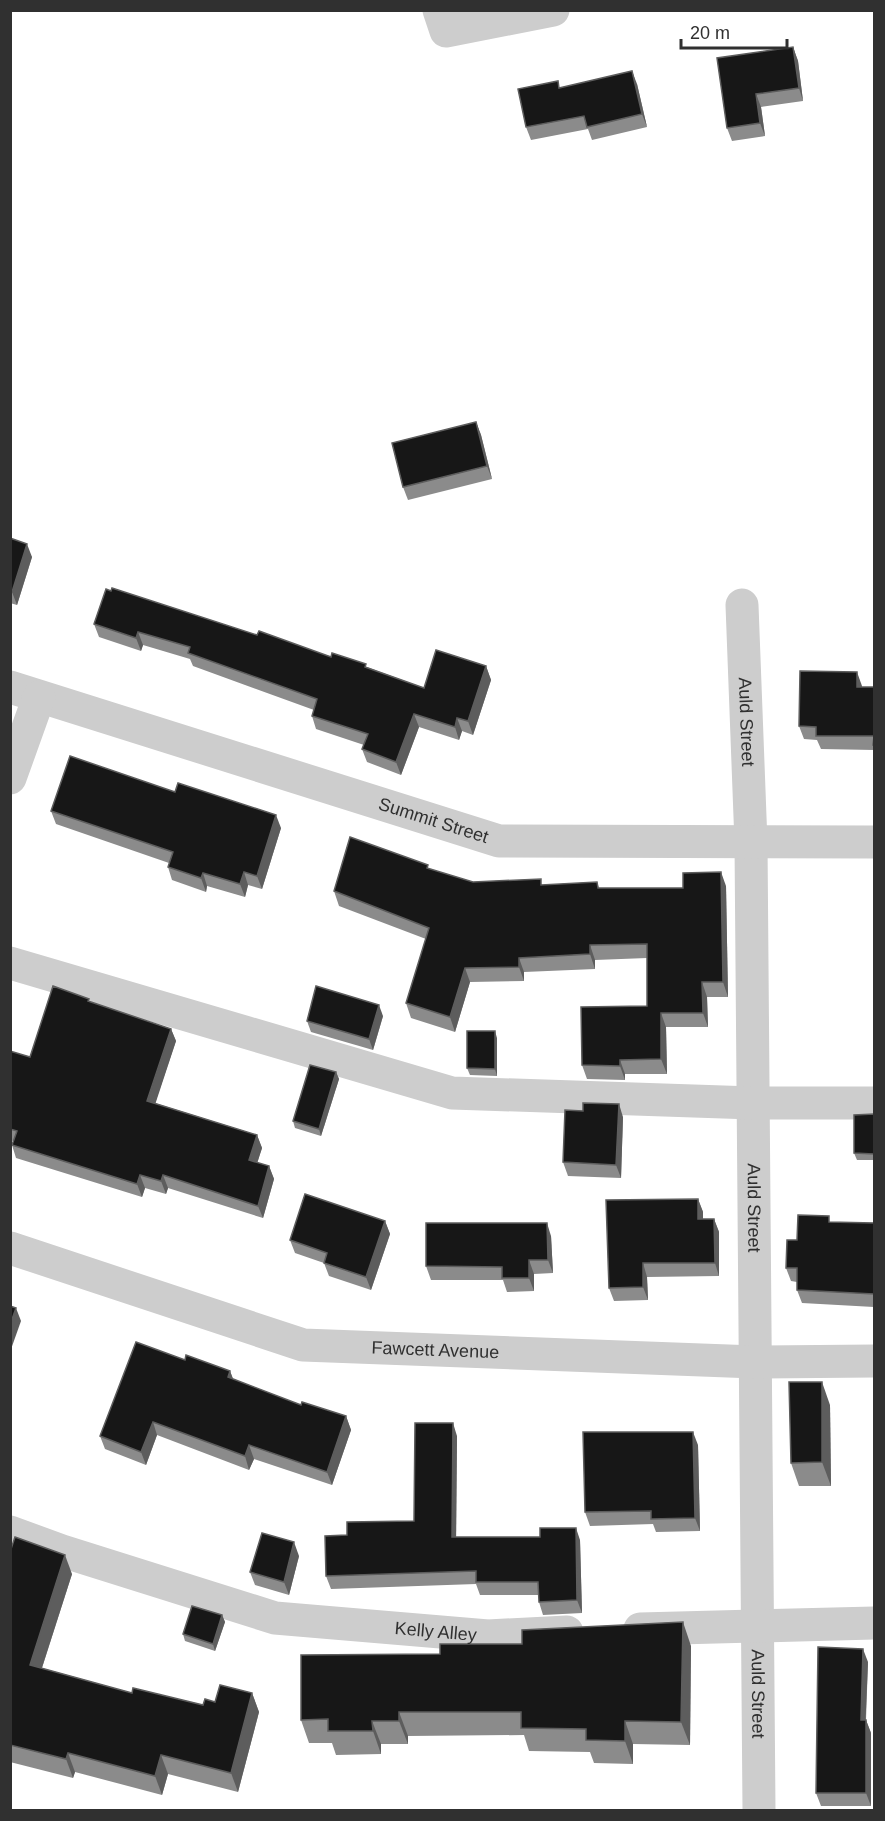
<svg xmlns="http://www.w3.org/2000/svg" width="885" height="1821" viewBox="0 0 885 1821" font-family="Arial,sans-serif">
  <rect width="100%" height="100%" fill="#fff"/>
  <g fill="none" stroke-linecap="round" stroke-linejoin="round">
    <g stroke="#cdcdcd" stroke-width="33">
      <path d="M439 10 446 31 553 10"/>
      <path id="s1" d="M742 605 751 843 759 1810"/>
      <path id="s2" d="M10 687 499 841 874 842"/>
      <path d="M10 778 39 697"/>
      <path d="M10 963 452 1093 753 1103H874"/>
      <path id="s3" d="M10 1248 303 1345 755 1362 874 1361"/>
      <path id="s4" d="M10 1532 62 1551 275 1618 488 1636 567 1632"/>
      <path d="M640 1629 874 1623"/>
    </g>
  </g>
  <g fill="#8b8b8b">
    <path d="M793 47 798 61 803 101 761 107 765 136 732 141 727 128Z"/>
    <path d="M637 84 647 127 592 140 588 129 531 140 526 127 561 88Z"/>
    <path d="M476 422 481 435 492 479 408 500 403 487Z"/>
    <path d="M10 538 32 557 17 605 10 603Z"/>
    <path d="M94 624 257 635 367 667 424 688 486 666 491 680 473 735 462 731 459 740 419 727 401 775 367 762 362 749 364 745 316 729 312 716 314 710 193 666 190 659 143 645 141 651 99 637Z"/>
    <path d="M862 686V687H874V750L821 749 817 740 804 739 799 726Z"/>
    <path d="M51 811 281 828 262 889 248 885 245 897 207 886 206 892 172 880 168 867 169 863 56 824Z"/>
    <path d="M430 869 473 882 543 885 597 882 599 888H683L726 886 728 997H707L708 1027H666L667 1074H625V1080L587 1079 582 1065 647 1006V958L595 960V969L524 972V981L470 982 455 1032 411 1018 406 1003 426 939 339 906 334 891Z"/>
    <path d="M89 999 90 1002 171 1029 176 1041 155 1103 257 1135 262 1148 257 1163 269 1166 274 1179 263 1218 168 1188 166 1194 145 1188 142 1197 16 1158 12 1145 13 1141 10 1140V1051L30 1057Z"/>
    <path d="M383 1016 373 1050 311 1032 307 1021Z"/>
    <path d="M497 1038V1076L470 1075 467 1068Z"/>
    <path d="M336 1072 339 1079 321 1136 295 1128 293 1121Z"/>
    <path d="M874 1114V1160H857L854 1153Z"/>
    <path d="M623 1117 621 1178 568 1176 563 1162Z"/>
    <path d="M698 1199 703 1212V1219H714L719 1232V1276L647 1277 648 1300 614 1301 609 1288Z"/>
    <path d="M385 1221 390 1234 371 1290 329 1276 324 1263 295 1253 290 1240Z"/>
    <path d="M831 1222 874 1223V1307L802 1303 797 1290V1282L791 1281 786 1268 797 1240Z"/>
    <path d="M551 1236 553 1273 534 1274V1291L507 1292 503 1280H431L426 1266Z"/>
    <path d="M185 1360 230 1371 233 1379 301 1405 346 1416 351 1430 332 1485 254 1459 249 1470 157 1435 146 1465 105 1449 100 1436Z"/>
    <path d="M830 1405 831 1486H799L791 1463Z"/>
    <path d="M457 1436 456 1537 580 1540 582 1613 543 1615 539 1602V1595H480L476 1584 331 1589 326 1576 347 1535 414 1521Z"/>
    <path d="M698 1445 700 1531 656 1532 653 1524 590 1526 585 1512Z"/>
    <path d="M10 1552 72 1574 42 1668 132 1693 203 1705 252 1693 259 1712 238 1792 168 1774 162 1795 75 1772 73 1778 10 1762Z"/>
    <path d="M299 1556 289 1595 255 1585 250 1572Z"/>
    <path d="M222 1615 225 1622 215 1651 185 1641 183 1634Z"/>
    <path d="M691 1646 690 1745 633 1744V1764L594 1763 590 1752 529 1751 524 1735 408 1736V1744H381V1754L336 1755 332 1743H309L301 1720 440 1654Z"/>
    <path d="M868 1662 866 1720 871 1733V1806H821L816 1793Z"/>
  </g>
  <g fill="#5d5d5d">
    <path d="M793 47 798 61 803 101 799 88Z"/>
    <path d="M632 71 637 84 647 127 642 114Z"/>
    <path d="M756 94 761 107 765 136 760 123Z"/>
    <path d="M476 422 481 435 492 479 487 466Z"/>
    <path d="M27 544 32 557 17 605 12 592Z"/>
    <path d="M138 632 143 645 141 651 136 638Z"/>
    <path d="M486 666 491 680 473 735 468 721Z"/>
    <path d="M857 672 862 686 861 700 857 687Z"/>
    <path d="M414 714 419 727 401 775 396 762Z"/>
    <path d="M457 718 462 731 459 740 455 727Z"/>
    <path d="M276 815 281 828 262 889 257 876Z"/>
    <path d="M244 872 248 885 245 897 240 884Z"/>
    <path d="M721 872 726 886 728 997 723 982Z"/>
    <path d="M203 873 207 886 206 892 201 878Z"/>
    <path d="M590 945 595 960V969L590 954Z"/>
    <path d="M519 958 524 972V981L519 967Z"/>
    <path d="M465 968 470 982 455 1032 450 1017Z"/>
    <path d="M702 982 707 997 708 1027 703 1013Z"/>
    <path d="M379 1005 383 1016 373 1050 369 1039Z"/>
    <path d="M661 1013 666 1027 667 1074 661 1059Z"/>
    <path d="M171 1029 176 1041 152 1114 147 1101Z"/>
    <path d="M495 1031 497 1038V1076L495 1069Z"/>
    <path d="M620 1060 625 1074V1080L620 1066Z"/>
    <path d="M336 1072 339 1079 321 1136 319 1129Z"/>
    <path d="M619 1104 623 1117 621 1178 616 1165Z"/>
    <path d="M257 1135 262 1148 254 1173 249 1160Z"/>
    <path d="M269 1166 274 1179 263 1218 258 1206Z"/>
    <path d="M140 1175 145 1188 142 1197 137 1184Z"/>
    <path d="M163 1175 168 1188 166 1194 161 1181Z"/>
    <path d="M698 1199 703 1212V1232L698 1219Z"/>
    <path d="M714 1219 719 1232V1276L715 1263Z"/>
    <path d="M385 1221 390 1234 371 1290 366 1277Z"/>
    <path d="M547 1223 551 1236 553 1273 548 1260Z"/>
    <path d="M529 1260 534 1274V1291L529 1278Z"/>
    <path d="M643 1263 647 1277 648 1300 643 1287Z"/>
    <path d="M16 1308 21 1321 10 1352V1325Z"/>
    <path d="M230 1371 235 1384 228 1377Z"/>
    <path d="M822 1382 830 1405 831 1486 822 1462Z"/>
    <path d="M346 1416 351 1430 332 1485 327 1472Z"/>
    <path d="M153 1422 157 1435 146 1465 141 1452Z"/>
    <path d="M453 1423 457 1436 456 1550 452 1537Z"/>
    <path d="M693 1432 698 1445 700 1531 695 1518Z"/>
    <path d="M249 1445 254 1459 249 1470 245 1456Z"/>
    <path d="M576 1528 580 1540 582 1613 577 1600Z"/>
    <path d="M294 1542 299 1556 289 1595 284 1582Z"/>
    <path d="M65 1555 72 1574 37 1683 30 1665Z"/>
    <path d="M222 1615 225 1622 215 1651 213 1644Z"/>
    <path d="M683 1622 691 1646 690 1745 681 1722Z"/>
    <path d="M863 1649 868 1662 865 1733 861 1720Z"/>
    <path d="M252 1693 259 1712 238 1792 231 1773Z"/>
    <path d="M399 1712 408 1736V1744L399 1721Z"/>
    <path d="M866 1720 871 1733V1806L866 1793Z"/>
    <path d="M372 1721 381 1744V1754L373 1731Z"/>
    <path d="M625 1721 633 1744V1764L625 1741Z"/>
    <path d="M68 1753 75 1772 73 1778 66 1759Z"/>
    <path d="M161 1755 168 1774 162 1795 155 1776Z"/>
  </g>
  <g fill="#171717" stroke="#5d5d5d" stroke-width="1.5">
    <path d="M793 47 799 88 756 94 760 123 727 128 717 58Z"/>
    <path d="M632 71 642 114 587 127 584 116 526 127 518 89 558 81 559 88Z"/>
    <path d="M476 422 487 466 403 487 392 443Z"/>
    <path d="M10 538 27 544 12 592 10 591Z"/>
    <path d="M112 588 257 635 259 631 331 657 332 653 366 664 365 667 424 688 436 650 486 666 468 721 457 718 455 727 414 714 396 762 362 749 368 734 312 716 317 699 188 653 190 647 138 632 136 638 94 624 106 589 111 591Z"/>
    <path d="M800 671 857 672V687H874V745H873L874 736H816V727L799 726Z"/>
    <path d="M70 756 175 792 178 783 276 815 257 876 244 872 240 884 203 873 201 878 168 867 173 852 51 811Z"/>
    <path d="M350 837 428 865 427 868 473 882 541 879V885L597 882 598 888H683V873L721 872 723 982H702L703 1013H661V1059L620 1060V1066L582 1065 581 1007 647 1006V944L590 945V954L519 958V967L465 968 450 1017 406 1003 429 928 334 891Z"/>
    <path d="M53 986 89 999 88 1001 171 1029 147 1101 257 1135 249 1160 269 1166 258 1206 163 1175 161 1181 140 1175 137 1184 12 1145 17 1131 10 1129V1051L30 1057Z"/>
    <path d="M316 986 379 1005 369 1039 307 1021Z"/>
    <path d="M467 1031H495V1069L467 1068Z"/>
    <path d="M310 1065 336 1072 319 1129 293 1121Z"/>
    <path d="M583 1103 619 1104 616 1165 563 1162 565 1110 583 1111Z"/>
    <path d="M874 1114V1154L854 1153V1115Z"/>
    <path d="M305 1194 385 1221 366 1277 324 1263 327 1253 290 1240Z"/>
    <path d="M698 1199V1219H714L715 1263H643V1287L609 1288 606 1200Z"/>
    <path d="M798 1215 829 1216V1222L874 1223V1294L797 1290V1268H786L787 1240H797Z"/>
    <path d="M426 1223H547L548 1260H529V1278H502V1267L426 1266Z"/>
    <path d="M10 1306 16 1308 10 1325Z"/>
    <path d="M136 1342 185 1360 186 1355 230 1371 228 1377 301 1405 302 1402 346 1416 327 1472 249 1445 245 1456 153 1422 141 1452 100 1436Z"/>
    <path d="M789 1382H822V1462L791 1463Z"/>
    <path d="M415 1423H453L452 1537H540V1528H576L577 1600 539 1602 538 1582H476V1571L326 1576 325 1536 347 1535V1522L414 1521Z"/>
    <path d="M583 1432H693L695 1518 651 1519V1511L585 1512Z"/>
    <path d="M262 1533 294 1542 284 1582 250 1572Z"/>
    <path d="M15 1537 65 1555 30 1665 132 1693 133 1688 203 1705 205 1699 215 1702 220 1685 252 1693 231 1773 161 1755 155 1776 68 1753 66 1759 10 1745V1552Z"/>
    <path d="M192 1606 222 1615 213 1644 183 1634Z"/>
    <path d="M683 1622 681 1722 625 1721V1741L586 1740V1729L521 1728V1712H399V1721H372L373 1731H328V1719L301 1720V1655L440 1654V1644H522V1630Z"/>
    <path d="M818 1647 863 1649 861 1720H866V1793H816Z"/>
  </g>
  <g text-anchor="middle" stroke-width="6" stroke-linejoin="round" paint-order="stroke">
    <g font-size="18" fill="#303030" stroke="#fff">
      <text dy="6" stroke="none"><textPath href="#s1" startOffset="117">Auld Street</textPath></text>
      <text dy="6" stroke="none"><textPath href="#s2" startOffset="444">Summit Street</textPath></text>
      <text dy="6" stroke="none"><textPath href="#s1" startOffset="603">Auld Street</textPath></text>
      <text dy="6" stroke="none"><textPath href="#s3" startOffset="441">Fawcett Avenue</textPath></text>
      <text dy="6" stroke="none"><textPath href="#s4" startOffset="440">Kelly Alley</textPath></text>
      <text dy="6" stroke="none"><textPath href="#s1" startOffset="1089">Auld Street</textPath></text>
    </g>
  </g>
  <rect width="885" height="1821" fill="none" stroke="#303030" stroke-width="24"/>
  <path d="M681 39v9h106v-9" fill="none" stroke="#303030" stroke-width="3"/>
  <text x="690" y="39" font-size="18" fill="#303030" stroke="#ffffff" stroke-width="4.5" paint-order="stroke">20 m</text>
</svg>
